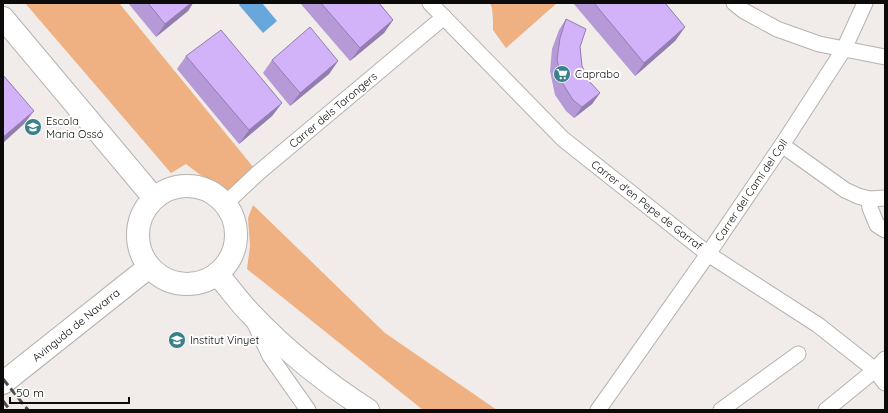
<svg xmlns="http://www.w3.org/2000/svg" width="888" height="413" viewBox="0 0 888 413" font-family="Quicksand,sans-serif">
  <rect width="100%" height="100%" fill="#f1ece9"/>
  <g fill="#efb082">
    <path d="M25 3H119L258 173 229 193 199 174 186 164 171 173Z"/>
    <path d="M490 3H557L506 48 493 30V21L492 8Z"/>
    <path d="M253 205 385 333 497 410H423L247 269 250 246 248 218Z"/>
  </g>
  <path fill="#67a7dc" d="M241 3H262L277 21 263 33 239 5Z"/>
  <g fill="none" stroke-linecap="round" stroke-linejoin="round">
    <g stroke="#b6b2af" stroke-width="17">
      <g id="street">
        <path d="M430 3 563 139 708 254 818 325 875 370 885 383"/>
        <path d="M734 3 744 11 777 29 819 44 885 57"/>
        <path d="M782 145 845 190 858 196 869 199 885 198"/>
        <path d="M869 199 870 208 877 225 885 230"/>
        <path d="M225 204 258 173 444 17"/>
        <path d="M255 324 270 356 308 410"/>
        <path d="M598 410 708 254 782 145 844 49 865 3"/>
        <path d="M721 410 798 354"/>
        <path d="M826 410 875 370 885 359"/>
      </g>
    </g>
    <g stroke="#b6b2af" stroke-width="24">
      <g id="secondary">
        <path d="M3 18 154 198"/>
        <circle cx="187" cy="235" r="49"/>
        <path d="M217 274C229 287 239 302 251 314 285 350 326 383 368 410"/>
        <path d="M3 383 149 267"/>
      </g>
    </g>
    <use href="#street" stroke="#fff" stroke-width="15"/>
    <use href="#secondary" stroke="#fff" stroke-width="22"/>
    <g stroke="#4e4c4b" stroke-width="3" stroke-dasharray="8 4" stroke-linecap="butt">
      <path d="M3 379 28 410"/>
      <path d="M3 401 10 410"/>
    </g>
  </g>
  <g fill="#b59ad7">
    <path d="M128 3H193L188 11 156 37Z"/>
    <path d="M300 3H379L393 20 384 33 350 61Z"/>
    <path d="M573 3H665L685 27 675 41 635 76Z"/>
    <path d="M566 19 580 47 582 66 589 81 600 93 592 104 574 118 566 111 555 95 550 71 552 49 559 30Z"/>
    <path d="M186 56 282 103 272 116 239 144 177 69Z"/>
    <path d="M272 60 338 61 329 74 290 106 263 73Z"/>
  </g>
  <g fill="#937daf">
    <path d="M191 3H193L188 11 156 37 165 24Z"/>
    <path d="M393 20 384 33 350 61 360 48Z"/>
    <path d="M685 27 675 41 635 76 644 63Z"/>
    <path d="M338 61 329 74 290 106 300 93Z"/>
    <path d="M600 93 592 104 574 118 582 107Z"/>
    <path d="M282 103 272 116 239 144 249 130Z"/>
    <path d="M34 111 24 124 3 143V137Z"/>
  </g>
  <g fill="#d2b3fa" stroke="#937daf">
    <path d="M148 3H191L165 24Z"/>
    <path d="M321 3H379L393 20 360 48Z"/>
    <path d="M594 3H665L685 27 644 63Z"/>
    <path d="M566 19 586 29 580 47 582 66 589 81 600 93 582 107 573 100 563 84 557 60 560 38Z"/>
    <path d="M310 27 338 61 300 93 272 60Z"/>
    <path d="M221 30 282 103 249 130 186 56Z"/>
    <path d="M3 75 34 111 3 137Z"/>
  </g>
  <defs>
    <g id="supermarket-disc" transform="scale(0.9)"><circle r="9.5" fill="#39808a" stroke="#fff"/><path d="M-6-5.5h2.5l.6 2H6L4.5 2H-2.5L-4.4-4H-6ZM-1.5 3.2a1.3 1.3 0 1 0 .1 0ZM3 3.2a1.3 1.3 0 1 0 .1 0Z" fill="#fff"/></g>
    <g id="school-disc" transform="scale(0.9)"><circle r="9.5" fill="#39808a" stroke="#fff"/><path d="M0-5L7-2L0 1L-7-2ZM-4 1L0 2.5L4 1V4Q0 6-4 4Z" fill="#fff"/></g>
  </defs>
  <g fill-rule="evenodd">
    <use href="#supermarket-disc" x="562" y="74"/>
    <use href="#school-disc" x="33" y="127"/>
    <use href="#school-disc" x="177" y="340"/>
  </g>
  <g text-anchor="middle" stroke-width="4" stroke-linejoin="round" paint-order="stroke">
    <g font-size="11" fill="#0c0b0a" stroke="#fff" text-anchor="start">
      <text x="575" y="78">Caprabo</text>
      <text x="46" y="125">Escola<tspan x="46" dy="13">Maria Ossó</tspan></text>
      <text x="190" y="344">Institut Vinyet</text>
    </g>
    <g font-size="11" fill="#0c0b0a" stroke="#fff">
      <text transform="translate(333 110) rotate(-40)" y="4">Carrer dels Tarongers</text>
      <text transform="translate(751 190) rotate(-56)" y="4">Carrer del Camí del Coll</text>
      <text transform="translate(647 205) rotate(38)" y="4">Carrer d'en Pepe de Garraf</text>
      <text transform="translate(76 325) rotate(-39)" y="4">Avinguda de Navarra</text>
    </g>
  </g>
  <rect width="888" height="413" fill="none" stroke="#0c0b0a" stroke-width="8"/>
  <path d="M10 397v6h119v-6" fill="none" stroke="#0c0b0a" stroke-width="2"/>
  <text x="16" y="397" font-size="12" fill="#0c0b0a" stroke="#ffffff" stroke-width="3" paint-order="stroke">50 m</text>
</svg>
